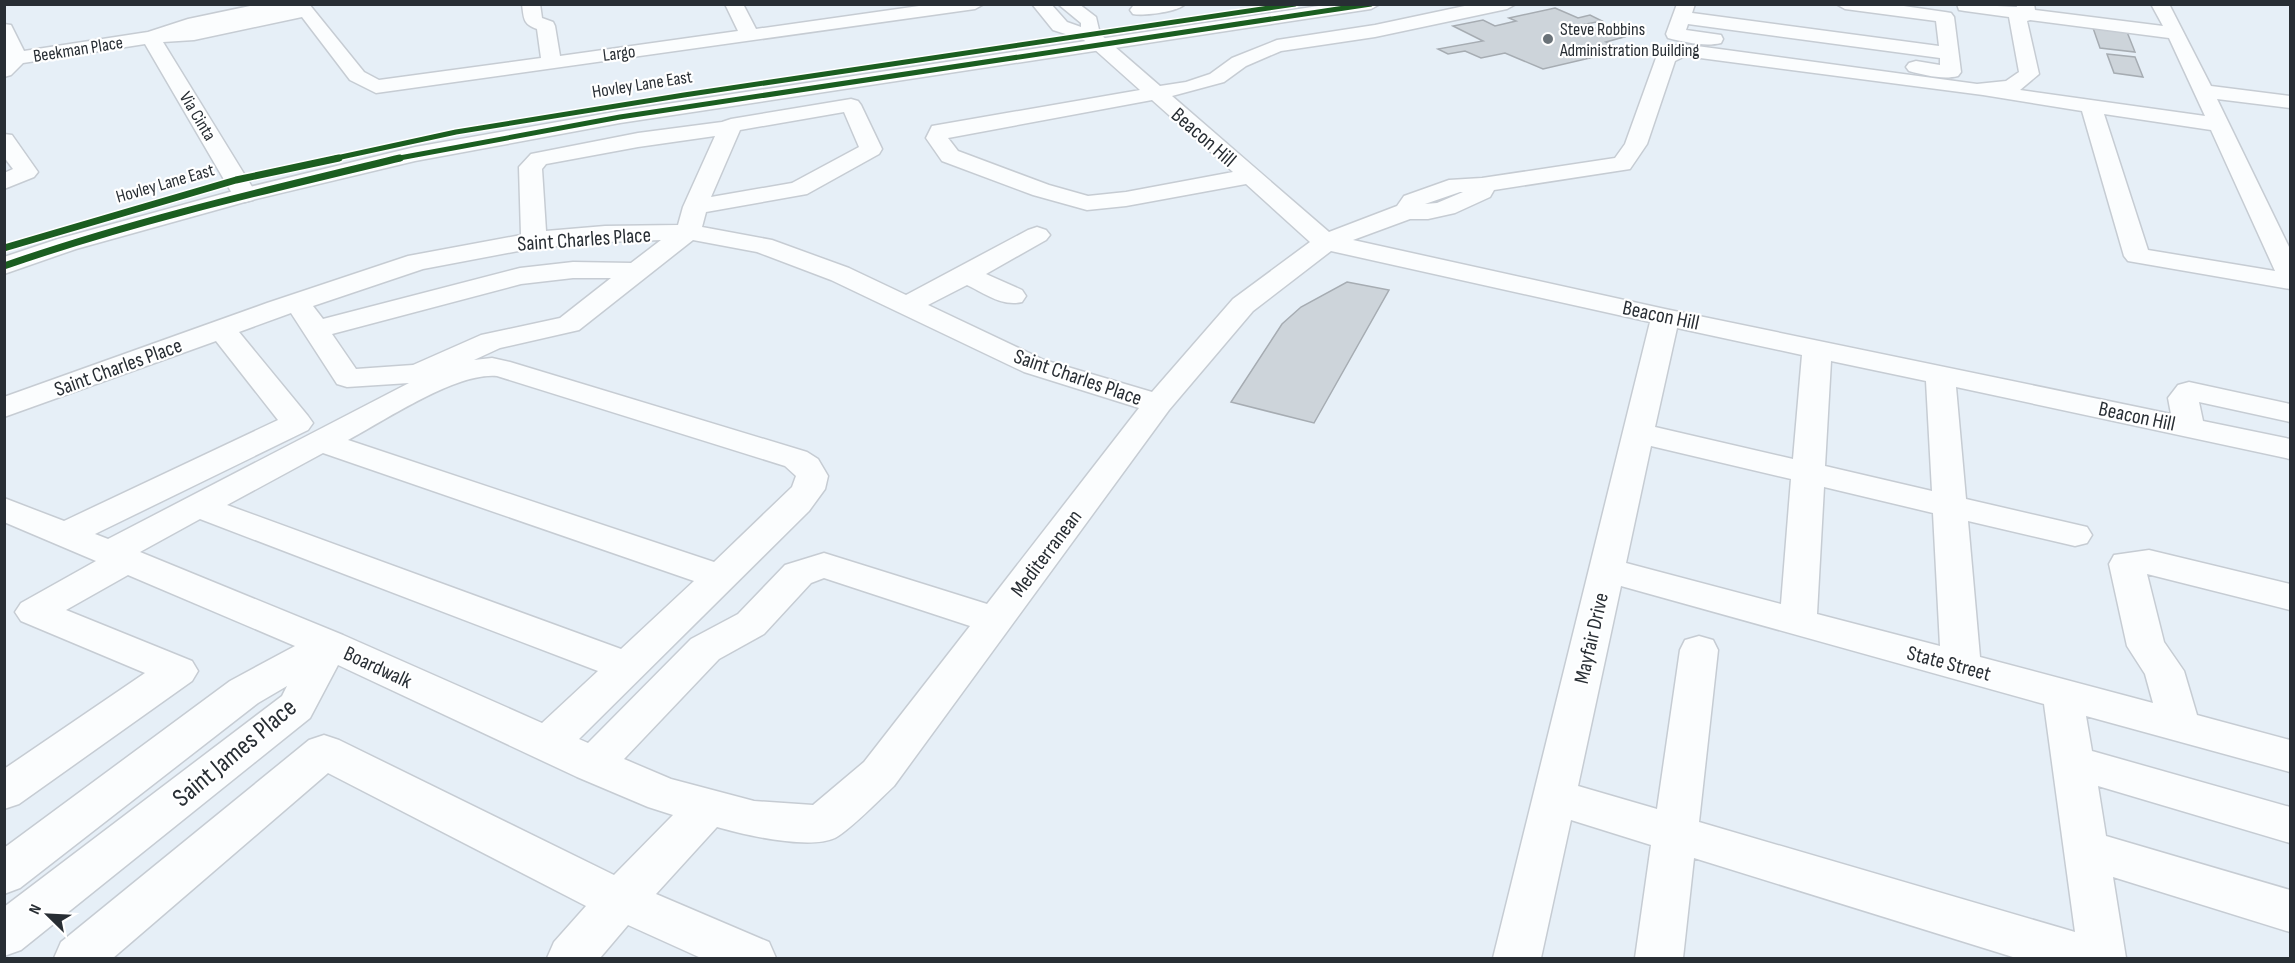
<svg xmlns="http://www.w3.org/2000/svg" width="2295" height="963" viewBox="0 0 2295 963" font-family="'Sofia Sans Condensed',sans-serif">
  <rect width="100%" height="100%" fill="#e6eff7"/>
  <g fill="#cdd4da" stroke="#a6acb2" stroke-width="1.5">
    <path d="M1555 8 1578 18 1590 15 1602 21 1586 24 1600 30 1606 29 1624 37 1606 42 1624 50 1543 69 1505 53 1481 58 1465 51 1448 54 1438 49 1483 41 1453 26 1483 20 1495 26 1516 21 1509 18Z"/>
    <path d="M2093 28 2127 32 2135 52 2100 48Z"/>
    <path d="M2107 54 2135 57 2143 77 2114 73Z"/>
    <path d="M1347 282 1389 290 1314 423 1231 402 1282 324 1301 307Z"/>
  </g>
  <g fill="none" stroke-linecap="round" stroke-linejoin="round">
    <g stroke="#c6ccd3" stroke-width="3">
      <g id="minor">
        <path d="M259 4H309L364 72 379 80 541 58 537 29C523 24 524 19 522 4H540L542 18 553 22 555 26 560 56 738 31 725 4H743L756 29 933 4H984L975 9 376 93 350 80 302 17 194 40 163 42 257 195 253 200 245 202 237 200 233 195 145 44 23 63 11 75 4 77V24L11 25 24 51 148 32 188 19Z"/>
        <path d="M1032 4H1051L1067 22 1081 27V23L1058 4H1079L1096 17 1100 34 1160 86 1186 82 1210 74 1232 58 1277 40 1375 25 1474 4H1516L1507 9 1375 37 1281 51 1246 66 1224 82 1172 96 1329 232 1397 206 1404 196 1449 180 1482 178 1615 158 1625 144 1656 58C1662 50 1673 46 1682 44L1977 84 2006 81 2019 72 2009 17 1965 11 1959 10 1957 4 2017 7 2016 4H2034L2035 10 2163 26 2151 4H2169L2211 86 2290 96V108L2217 99 2290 249V289L2128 261 2124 256 2082 111 1983 95 1685 56 1675 61 1647 144 1630 169 1494 190 1490 197 1455 213 1428 219H1410L1353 240 1665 309 2171 414 2168 398 2178 385 2189 382 2290 404V422L2199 402 2203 421 2290 439V459L1956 387 1966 499 2087 527 2092 535 2087 543 2075 546 1968 521 1980 657 2153 703 2145 674 2127 646 2109 564 2114 555 2149 550 2290 584V610L2147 574 2164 642 2184 671 2197 715 2290 740V772L2086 716 2092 751 2290 807V843L2098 786 2106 836 2290 890V932L2113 877 2126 958H2016L1694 858 1683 958H1635L1651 845 1571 820 1541 958H1493L1650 322 1331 251 1253 311 1169 410 894 786C880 799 850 830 835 838 809 850 745 835 717 827L656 894 769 942 776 958H701L628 925 600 958H547L554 942 586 906 328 773 113 958H54L61 942 309 740 324 735 339 740 614 875 673 815 648 807 577 777 338 665 310 718 21 950 4 956V907L282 696 287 686 258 703 20 888 4 894V848L230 681 295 646 128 575 66 610 192 661 198 671 192 681 19 804 4 809V769L145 673 21 621 15 612 21 603 96 561 4 522V498L64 521 278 420 216 341 4 417V397L267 303 408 256 521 235 519 167 531 154 638 133 722 122 731 119 851 99 858 101 861 105 882 149 879 154 807 194 706 212 702 227 772 240 849 268 906 295 1028 230 1037 227 1046 230 1050 235 1046 240 986 274 1022 290 1026 296 1022 302C1002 307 984 293 967 285L928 305 1044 360 1152 392 1233 299 1310 242 1246 184 1126 206 1087 210 1033 195 942 161 926 138 932 126 1140 90 1084 40 1053 30ZM2030 20 2169 38 2205 116 2020 90 2039 74 2027 21ZM1152 100 1233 172 1126 192 1088 196 1049 185 958 151 948 138ZM844 112 859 147 792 183 711 197 740 130ZM2104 114 2211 130 2275 271 2148 250ZM715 136 683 207 678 225 605 226 546 231 542 169 546 164 638 147ZM1460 192H1463L1437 203 1425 204ZM661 240 631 263 573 262 520 268 323 319 313 306 423 269 534 248 605 242ZM693 240 757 252 831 280 1024 372 1139 408 987 604 824 553 785 565 738 614 691 639 588 743 579 739 809 511 825 489 828 476 818 459 807 452 510 362 492 358 474 360 500 348 579 330ZM573 278H611L560 318 481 335 413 365 356 369 332 334 521 284ZM291 313 337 384 347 387 409 383 108 539 95 534 308 430 313 423 308 416 239 332ZM1677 328 1802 355 1793 459 1655 427ZM1831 361 1926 381 1932 491 1825 466ZM497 376 785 466 796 476 792 487 714 562 348 440C384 421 456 372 497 376ZM1651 446 1791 479 1781 604 1626 563ZM323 453 694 581 621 649 227 505ZM1824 487 1933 513 1940 646 1817 614ZM200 519 598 671 542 723 343 635 140 552ZM824 578 970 626 864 762 813 805 754 801 671 779 624 759 719 659 764 634 811 583ZM1621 586 2044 704 2075 932 1699 822 1718 650 1713 640 1699 636 1685 640 1680 650 1657 809 1578 786Z"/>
        <path d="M1140 4H1185C1178 12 1143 16 1133 14L1130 10 1133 6Z"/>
        <path d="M1677 4H1695L1692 13 1939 46 1936 21 1845 9 1836 4H1890L1945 12 1951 13 1954 17 1961 72 1958 76C1943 80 1924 75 1909 71L1906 67 1909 63 1916 61 1940 65V58L1688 24 1686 30 1721 35 1723 39 1721 43C1705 47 1684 42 1668 38L1666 34Z"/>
        <path d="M4 134 12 135 38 172 34 177 4 189V173L13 169 4 157Z"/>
      </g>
    </g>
    <g stroke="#c6ccd3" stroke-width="3">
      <path id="major" d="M1332 4H1380L1371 9 620 123 415 161 252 200 76 249 4 274V257L58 239 237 190 415 147 620 111Z"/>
    </g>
    <use href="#minor" fill="#fbfdfe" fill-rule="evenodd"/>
    <use href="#major" fill="#fbfdfe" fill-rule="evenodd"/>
    <g stroke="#fff" stroke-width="8">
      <g id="cycleway-far1">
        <path d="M332 159 456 132 684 95 1295 4"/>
        <path d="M394 159 620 117 1371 4"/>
      </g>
    </g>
    <g stroke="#fff" stroke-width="10">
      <g id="cycleway">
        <path d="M4 248 236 180 339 158"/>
        <path d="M4 266C133 221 267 190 400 158"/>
      </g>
    </g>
    <use href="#cycleway-far1" stroke="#1b5e20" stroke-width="5"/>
    <use href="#cycleway" stroke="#1b5e20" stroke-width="7"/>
  </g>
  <circle fill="#6a7278" stroke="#fff" stroke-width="2" cx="1548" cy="39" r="6"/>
  <g text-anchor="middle" stroke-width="4.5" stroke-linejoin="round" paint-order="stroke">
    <g font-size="18" fill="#282e34" stroke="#fff" text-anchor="start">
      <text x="1560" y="35">Steve Robbins<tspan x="1560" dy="21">Administration Building</tspan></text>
    </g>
    <g font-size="18" fill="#282e34" stroke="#fff">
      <text transform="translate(78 49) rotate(-9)" y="6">Beekman Place</text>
      <text transform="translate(619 53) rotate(-7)" y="6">Largo</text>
      <text transform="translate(642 84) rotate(-9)" y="6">Hovley Lane East</text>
      <text transform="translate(198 116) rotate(59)" y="6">Via Cinta</text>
      <text transform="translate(165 183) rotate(-16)" y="6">Hovley Lane East</text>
    </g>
    <g font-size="21" fill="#282e34" stroke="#fff">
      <text transform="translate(1204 137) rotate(41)" y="7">Beacon Hill</text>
      <text transform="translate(584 239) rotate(-4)" y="7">Saint Charles Place</text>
      <text transform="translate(1661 315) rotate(12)" y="7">Beacon Hill</text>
      <text transform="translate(118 367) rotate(-20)" y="7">Saint Charles Place</text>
      <text transform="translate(1078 377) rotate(19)" y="7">Saint Charles Place</text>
      <text transform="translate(2137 416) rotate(12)" y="7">Beacon Hill</text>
      <text transform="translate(1046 553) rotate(-53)" y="7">Mediterranean</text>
      <text transform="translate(1591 638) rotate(-77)" y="7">Mayfair Drive</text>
      <text transform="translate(1949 663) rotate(15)" y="7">State Street</text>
      <text transform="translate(378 667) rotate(25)" y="7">Boardwalk</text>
    </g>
    <g font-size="26" fill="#282e34" stroke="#fff">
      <text transform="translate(234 752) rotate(-40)" y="9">Saint James Place</text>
    </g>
  </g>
  <rect width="2295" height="963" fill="none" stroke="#282e34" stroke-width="12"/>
  <g transform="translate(48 915) rotate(294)" stroke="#ffffff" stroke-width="4.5" paint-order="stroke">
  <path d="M0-4.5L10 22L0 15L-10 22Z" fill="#282e34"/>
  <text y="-9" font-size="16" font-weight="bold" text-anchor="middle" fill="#282e34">N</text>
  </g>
</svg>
